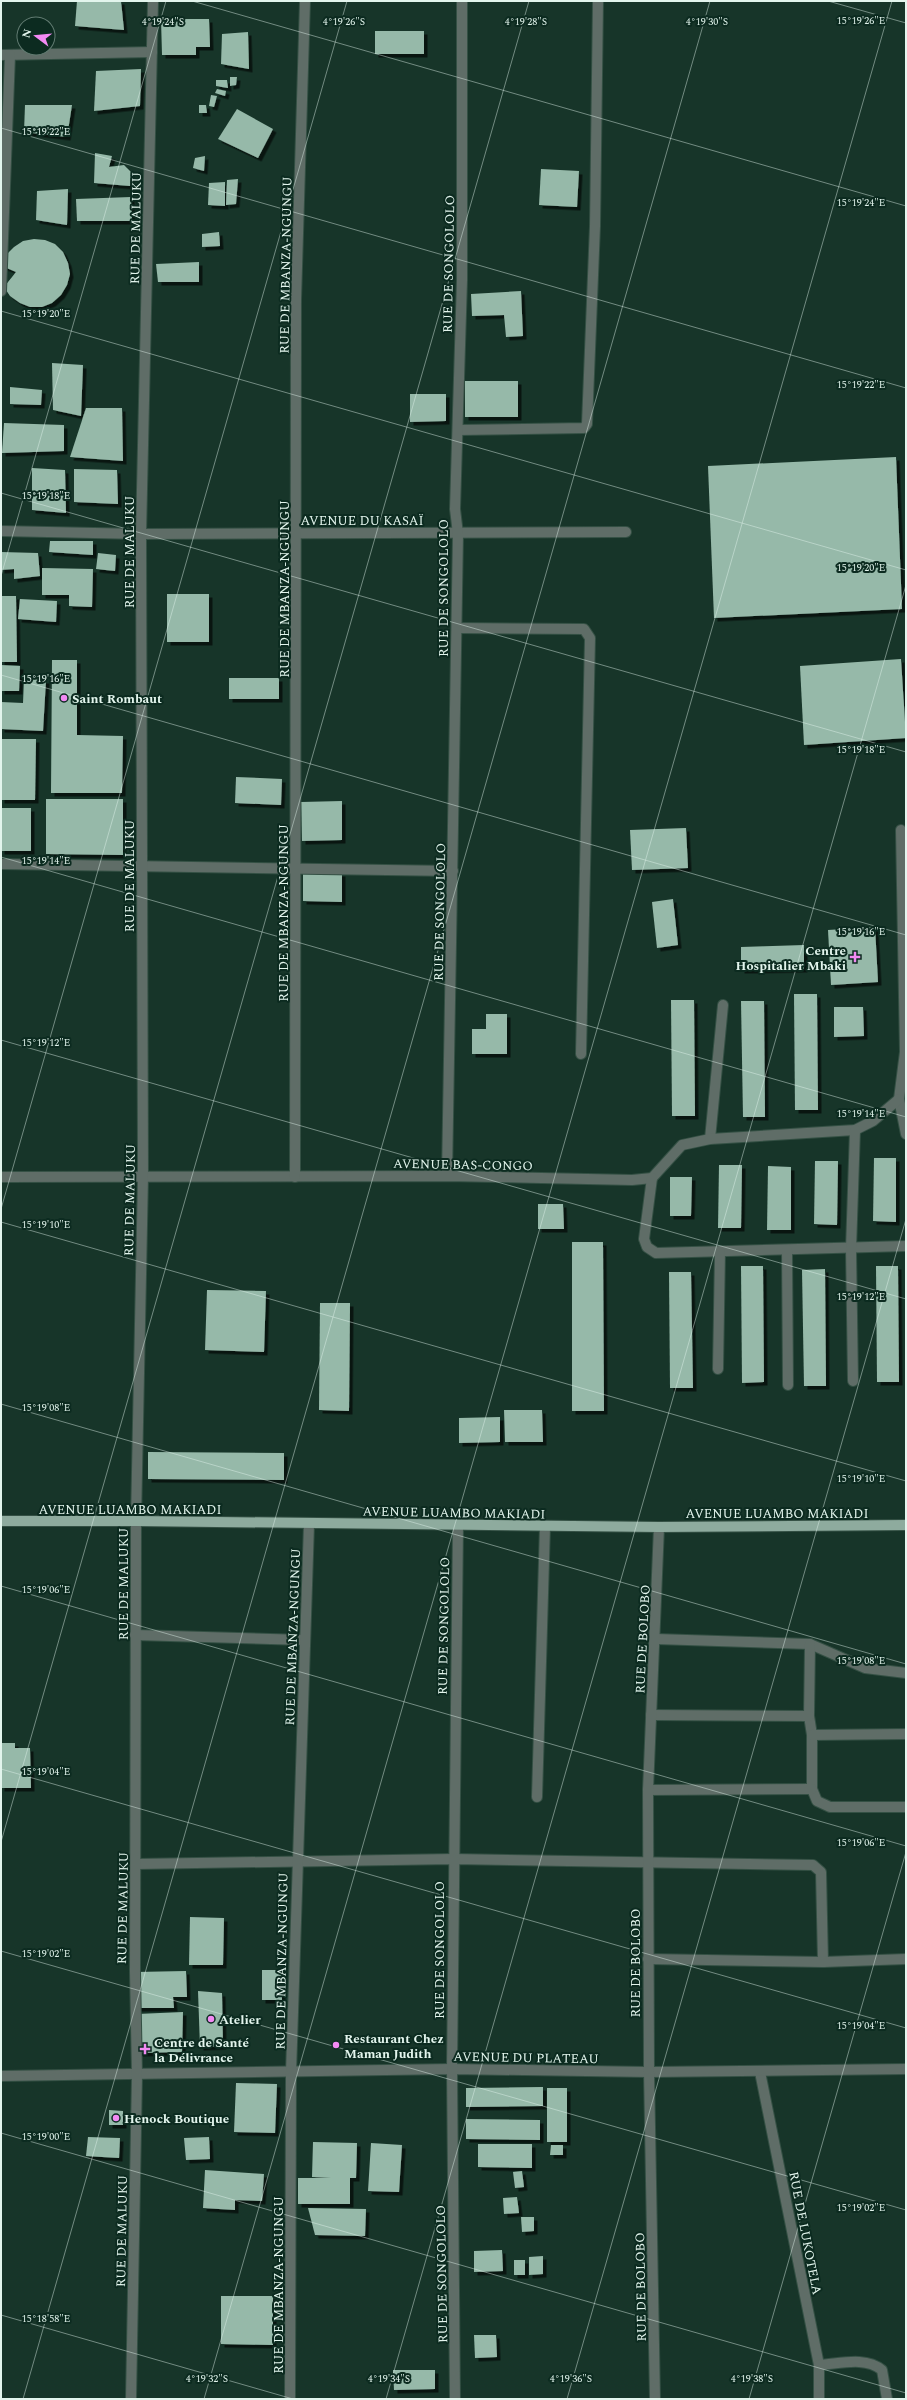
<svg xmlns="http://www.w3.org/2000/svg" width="907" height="2400" viewBox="0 0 907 2400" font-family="Spectral,serif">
  <defs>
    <filter id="shadow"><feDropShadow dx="3.5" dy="3.5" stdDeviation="0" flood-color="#0009"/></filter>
  </defs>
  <rect width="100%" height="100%" fill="#173529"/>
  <g fill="#96b9a9" filter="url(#shadow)">
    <path d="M77 1H121L124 30 75 26Z"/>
    <path d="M161 19H209L210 47H196V55H162Z"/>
    <rect x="375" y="31" width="49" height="23"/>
    <path d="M248 32 249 69 221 64 222 34Z"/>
    <path d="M141 69 140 106 94 111 96 71Z"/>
    <path d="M230 77H237L236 85 230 86Z"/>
    <path d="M216 80H227L228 88 216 86Z"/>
    <path d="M217 89 226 91 225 96 215 93Z"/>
    <path d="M211 95 217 96 214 107 209 106Z"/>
    <path d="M25 105H72L67 137 24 132Z"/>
    <path d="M199 105H206L207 113H199Z"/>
    <path d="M237 109 273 129 258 158 218 139Z"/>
    <path d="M95 153 112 156 109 167 124 165 131 172 130 186 94 183Z"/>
    <path d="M205 156 204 171 193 168 195 158Z"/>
    <path d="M541 169 579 171 577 207 539 205Z"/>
    <path d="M238 179 236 204 226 205 227 180Z"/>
    <path d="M225 182V206L208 205 209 183Z"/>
    <path d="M68 189 67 225 36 220 37 191Z"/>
    <path d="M131 197 132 221H77L76 199Z"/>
    <path d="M219 232 220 246 202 247V234Z"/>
    <path d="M34 239 45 240 55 244 63 252 68 263 70 274 67 285 61 295 52 303 42 307H30L20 303 10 296 4 287 16 272 2 266 6 255 14 247 23 241Z"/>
    <path d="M199 262V282H158L156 264Z"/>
    <path d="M521 291 523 336 506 337 504 315 472 316 471 294Z"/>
    <path d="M52 363 83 365 81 416 53 410Z"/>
    <rect x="465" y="381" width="53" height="36"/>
    <path d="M10 387 42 390 41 405 10 404Z"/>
    <path d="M410 394H446V421L410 422Z"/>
    <path d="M86 408H122L123 461 70 457Z"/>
    <path d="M4 423 64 425V451L2 453Z"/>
    <path d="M896 457 902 609 714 618 708 466Z"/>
    <path d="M32 468 65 470 66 513 32 510Z"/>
    <path d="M74 469 117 470 118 504 74 502Z"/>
    <path d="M50 541H93V555L49 552Z"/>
    <path d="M1 552 38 553 40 576 14 579V569L1 570Z"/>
    <path d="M98 553 116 555 115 571 96 569Z"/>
    <path d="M42 568 93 569 92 607 69 606V595H42Z"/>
    <rect x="167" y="594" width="42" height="48"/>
    <path d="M1 596H16L17 662H1Z"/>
    <path d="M20 599 57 601 56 622 18 619Z"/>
    <path d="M901 659 906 738 804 745 800 666Z"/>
    <path d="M52 660H77V735L123 736 122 793H51Z"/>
    <path d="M1 665 20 666 19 691H1Z"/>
    <rect x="229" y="678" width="50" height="21"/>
    <path d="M24 679 46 680 43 731 1 729V702L23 703Z"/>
    <path d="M1 739H36L35 800H1Z"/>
    <path d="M236 777 282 779 281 805 235 803Z"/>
    <path d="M46 799H123V855L46 854Z"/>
    <path d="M342 801V840L302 841 301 802Z"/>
    <rect x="1" y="808" width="30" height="43"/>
    <path d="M686 828 688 868 632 870 630 830Z"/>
    <path d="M303 872 342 873V902L303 901Z"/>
    <path d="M673 899 678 945 657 948 652 902Z"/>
    <path d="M875 927 878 982 831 985 828 930Z"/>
    <path d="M804 945V969L741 970V947Z"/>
    <path d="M794 994H817L818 1110H795Z"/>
    <path d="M671 1000H694L695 1116H672Z"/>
    <path d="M741 1001H764L765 1117H743Z"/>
    <path d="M834 1007H863L864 1036 834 1037Z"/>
    <path d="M486 1014H507V1054H472V1029H486Z"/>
    <path d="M874 1158H896V1222L873 1221Z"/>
    <path d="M815 1161H838L837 1225 814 1224Z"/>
    <path d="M719 1165H742L741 1228H718Z"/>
    <path d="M768 1166 791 1167V1230H767Z"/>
    <path d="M670 1177H692L691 1216H670Z"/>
    <path d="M538 1204H563L564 1229H538Z"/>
    <path d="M572 1242H603L604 1411H572Z"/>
    <path d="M741 1266H763L764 1382 742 1383Z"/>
    <path d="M876 1266H898L899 1382H877Z"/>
    <path d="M825 1269 826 1386H804L802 1270Z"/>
    <path d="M669 1272H691L693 1388H670Z"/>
    <path d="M207 1290 266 1291 264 1352 205 1350Z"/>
    <path d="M320 1303H350L349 1411 319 1410Z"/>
    <path d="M504 1410H542L543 1442H505Z"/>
    <path d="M500 1417V1442L459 1443V1418Z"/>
    <path d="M148 1452 284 1453V1480L148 1479Z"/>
    <path d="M1 1743H15V1748H30L31 1788H1Z"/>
    <path d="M190 1917 224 1918 223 1965H189Z"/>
    <rect x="262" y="1970" width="20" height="30"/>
    <path d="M186 1971 187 1997H173L174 2008H135V1972Z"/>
    <path d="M198 1991 222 1993 223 2046 200 2047Z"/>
    <path d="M183 2012 182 2052 137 2053V2014Z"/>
    <path d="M236 2083 277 2084 275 2133 234 2132Z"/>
    <path d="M543 2087V2106L466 2107V2088Z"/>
    <rect x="547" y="2088" width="20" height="54"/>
    <path d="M109 2110 123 2111V2125H109Z"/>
    <path d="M466 2119 540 2120V2140L466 2139Z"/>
    <path d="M88 2137 120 2138 119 2158 86 2156Z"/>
    <path d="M209 2137 210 2159 186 2160 184 2138Z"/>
    <path d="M313 2142 357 2143 356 2178H350V2204H298V2178H331L312 2177Z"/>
    <path d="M371 2143 402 2145 399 2192 368 2191Z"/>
    <path d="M478 2144H532V2168L478 2167Z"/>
    <path d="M551 2145H563V2155H550Z"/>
    <path d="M205 2170 264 2174 262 2201 235 2200V2210L203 2208Z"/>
    <path d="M522 2171 524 2187 515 2188 513 2172Z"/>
    <path d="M517 2197 519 2213 504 2214 503 2198Z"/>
    <path d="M308 2208 366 2209 365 2236 315 2235Z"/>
    <path d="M521 2217H534V2231L522 2232Z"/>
    <path d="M502 2250 503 2271 474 2272V2251Z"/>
    <path d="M543 2256V2274L529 2275V2257Z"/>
    <rect x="514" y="2260" width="11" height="15"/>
    <path d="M221 2296H273V2345L221 2344Z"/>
    <path d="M474 2335H496L497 2357 475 2358Z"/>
    <path d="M393 2370H435V2389L394 2390Z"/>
  </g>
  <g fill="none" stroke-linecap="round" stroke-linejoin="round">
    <g stroke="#345044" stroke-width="12">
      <g id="minor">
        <path d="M1 55 152 52"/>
        <path d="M1 291 10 55"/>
        <path d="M458 430 584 428 587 424 595 226 598 1"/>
        <path d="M1 531 141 534 626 532"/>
        <path d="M457 628 584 629 590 638 581 1054"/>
        <path d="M901 830 905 1052 899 1099 906 1134"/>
        <path d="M1 864 453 871"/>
        <path d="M710 1139 723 1005"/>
        <path d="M447 1176 458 534 455 509 462 280V1"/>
        <path d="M1 1177 447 1176 632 1180 652 1178 682 1145 710 1139 855 1130 873 1121 899 1099"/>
        <path d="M295 1177 296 300 305 1"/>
        <path d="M652 1178 644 1239 647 1247 656 1253 906 1246"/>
        <path d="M787 1250 788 1385"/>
        <path d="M718 1369 720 1251"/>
        <path d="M853 1381 851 1249 855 1130"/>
        <path d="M135 1635 304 1640"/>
        <path d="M656 1639 810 1644 865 1668 906 1673"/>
        <path d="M810 1644 809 1716 812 1735V1789L817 1801 830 1807H906"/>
        <path d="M651 1715 809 1716"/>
        <path d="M812 1735 906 1734"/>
        <path d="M648 1790 812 1789"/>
        <path d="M537 1797 545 1526"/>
        <path d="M136 1864 453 1859 813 1865 821 1872 823 1962"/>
        <path d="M648 1959 823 1962 906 1959"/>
        <path d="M760 2072 819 2365V2399"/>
        <path d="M1 2076 452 2069 649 2072 906 2069"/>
        <path d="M819 2365C839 2364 865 2356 882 2370L887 2399"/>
        <path d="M131 2399 137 2075 135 1972 136 1521 143 1176 141 534 153 1"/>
        <path d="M290 2399 291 2073 309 1524"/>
        <path d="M455 2399 452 2069 458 1525"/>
        <path d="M655 2399 649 2072 648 1790 659 1527"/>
      </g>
    </g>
    <g stroke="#345044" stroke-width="12">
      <path id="major" d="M1 1521H136L659 1527 906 1525"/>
    </g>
    <use href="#minor" stroke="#5f6d67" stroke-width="10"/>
    <use href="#major" stroke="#8eab9e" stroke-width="10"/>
  </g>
  <path fill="none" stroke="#e3f5ed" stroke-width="1" stroke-opacity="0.45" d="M192 1 906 206M828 1 906 23M1 128 906 388M1 311 906 570M1 493 906 752M1 576 166 1M1 675 906 935M1 857 906 1117M1 1040 906 1299M1 1209 347 1M1 1222 906 1481M1 1404 906 1664M1 1586 906 1846M1 1769 906 2028M1 1842 529 1M1 1951 906 2210M1 2133 906 2393M1 2315 293 2399M23 2399 710 1M204 2399 892 1M386 2399 906 585M567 2399 906 1219M749 2399 906 1852"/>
  <g fill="#f28af3" stroke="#0c2b20" stroke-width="1.5">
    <circle cx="64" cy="698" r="4"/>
    <path d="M853 951h4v4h4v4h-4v4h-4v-4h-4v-4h4z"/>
    <circle cx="211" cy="2019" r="4"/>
    <circle cx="336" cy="2045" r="4"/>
    <path d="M143 2043h4v4h4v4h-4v4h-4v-4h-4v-4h4z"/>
    <circle cx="116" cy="2118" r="4"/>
  </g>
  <g text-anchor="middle" stroke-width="4" stroke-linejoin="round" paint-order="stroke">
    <g font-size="13" fill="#e3f5ed" stroke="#0c2b20">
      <text transform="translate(135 228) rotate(-89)" y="5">RUE DE MALUKU</text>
      <text transform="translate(448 264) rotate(-89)" y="5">RUE DE SONGOLOLO</text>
      <text transform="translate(285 265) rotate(-89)" y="5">RUE DE MBANZA-NGUNGU</text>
      <text x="362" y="525">AVENUE DU KASAÏ</text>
      <text transform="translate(129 552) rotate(-90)" y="5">RUE DE MALUKU</text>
      <text transform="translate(443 588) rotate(-90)" y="5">RUE DE SONGOLOLO</text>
      <text transform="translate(284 589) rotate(-90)" y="5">RUE DE MBANZA-NGUNGU</text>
      <text transform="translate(129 876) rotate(-90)" y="5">RUE DE MALUKU</text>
      <text transform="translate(439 912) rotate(-89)" y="5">RUE DE SONGOLOLO</text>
      <text transform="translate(283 913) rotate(-90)" y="5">RUE DE MBANZA-NGUNGU</text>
      <text transform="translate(463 1164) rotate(1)" y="5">AVENUE BAS-CONGO</text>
      <text transform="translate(129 1200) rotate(-89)" y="5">RUE DE MALUKU</text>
      <text x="130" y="1514">AVENUE LUAMBO MAKIADI</text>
      <text transform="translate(454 1512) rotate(1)" y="5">AVENUE LUAMBO MAKIADI</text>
      <text x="777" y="1518">AVENUE LUAMBO MAKIADI</text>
      <text transform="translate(123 1584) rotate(-90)" y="5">RUE DE MALUKU</text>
      <text transform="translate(443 1626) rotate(-89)" y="5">RUE DE SONGOLOLO</text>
      <text transform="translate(292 1637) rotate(-88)" y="5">RUE DE MBANZA-NGUNGU</text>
      <text transform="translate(642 1639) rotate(-87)" y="5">RUE DE BOLOBO</text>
      <text transform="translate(122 1908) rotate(-89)" y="5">RUE DE MALUKU</text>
      <text transform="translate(439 1950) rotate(-90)" y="5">RUE DE SONGOLOLO</text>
      <text transform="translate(281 1961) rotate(-89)" y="5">RUE DE MBANZA-NGUNGU</text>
      <text transform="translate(635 1963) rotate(-90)" y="5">RUE DE BOLOBO</text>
      <text transform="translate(526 2057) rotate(1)" y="5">AVENUE DU PLATEAU</text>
      <text transform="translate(121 2231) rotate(-89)" y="5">RUE DE MALUKU</text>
      <text transform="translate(806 2233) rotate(79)" y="5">RUE DE LUKOTELA</text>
      <text transform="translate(441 2274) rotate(-91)" y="5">RUE DE SONGOLOLO</text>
      <text transform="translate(278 2285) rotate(-90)" y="5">RUE DE MBANZA-NGUNGU</text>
      <text transform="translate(640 2287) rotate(-91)" y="5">RUE DE BOLOBO</text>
    </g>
    <g font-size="13" font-weight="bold" fill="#e3f5ed" stroke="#0c2b20" text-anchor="start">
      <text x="72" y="703">Saint Rombaut</text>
      <text x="846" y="955" text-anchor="end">Centre<tspan x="846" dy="15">Hospitalier Mbaki</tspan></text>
      <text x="219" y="2024">Atelier</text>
      <text x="344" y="2043">Restaurant Chez<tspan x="344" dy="15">Maman Judith</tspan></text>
      <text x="154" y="2047">Centre de Santé<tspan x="154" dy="15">la Délivrance</tspan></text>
      <text x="124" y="2123">Henock Boutique</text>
    </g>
  </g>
  <g font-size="10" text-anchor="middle" fill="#e3f5ed" stroke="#0c2b20" stroke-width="4" stroke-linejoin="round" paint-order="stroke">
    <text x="861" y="24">15°19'26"E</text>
    <text x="163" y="25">4°19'24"S</text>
    <text x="344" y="25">4°19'26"S</text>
    <text x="526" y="25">4°19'28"S</text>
    <text x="707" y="25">4°19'30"S</text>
    <text x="46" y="135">15°19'22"E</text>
    <text x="861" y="206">15°19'24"E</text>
    <text x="46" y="317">15°19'20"E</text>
    <text x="861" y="388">15°19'22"E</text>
    <text x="46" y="499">15°19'18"E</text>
    <text x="861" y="571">15°19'20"E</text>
    <text x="46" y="682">15°19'16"E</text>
    <text x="861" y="753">15°19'18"E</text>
    <text x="46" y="864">15°19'14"E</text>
    <text x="861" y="935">15°19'16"E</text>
    <text x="46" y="1046">15°19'12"E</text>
    <text x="861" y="1117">15°19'14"E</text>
    <text x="46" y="1228">15°19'10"E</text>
    <text x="861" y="1300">15°19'12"E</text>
    <text x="46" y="1411">15°19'08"E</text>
    <text x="861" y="1482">15°19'10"E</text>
    <text x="46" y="1593">15°19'06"E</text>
    <text x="861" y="1664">15°19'08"E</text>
    <text x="46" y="1775">15°19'04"E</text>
    <text x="861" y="1846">15°19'06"E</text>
    <text x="46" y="1957">15°19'02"E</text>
    <text x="861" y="2029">15°19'04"E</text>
    <text x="46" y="2140">15°19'00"E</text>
    <text x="861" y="2211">15°19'02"E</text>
    <text x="46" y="2322">15°18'58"E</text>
    <text x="207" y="2382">4°19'32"S</text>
    <text x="389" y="2382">4°19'34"S</text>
    <text x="571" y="2382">4°19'36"S</text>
    <text x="752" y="2382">4°19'38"S</text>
  </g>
  <rect width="907" height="2400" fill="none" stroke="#e3f5ed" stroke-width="4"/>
  <g transform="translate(36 36) rotate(286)"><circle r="19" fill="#0c2b20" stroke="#627c72"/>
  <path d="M0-3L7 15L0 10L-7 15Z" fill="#f28af3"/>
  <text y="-6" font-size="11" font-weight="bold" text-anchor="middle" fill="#e3f5ed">N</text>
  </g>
</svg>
